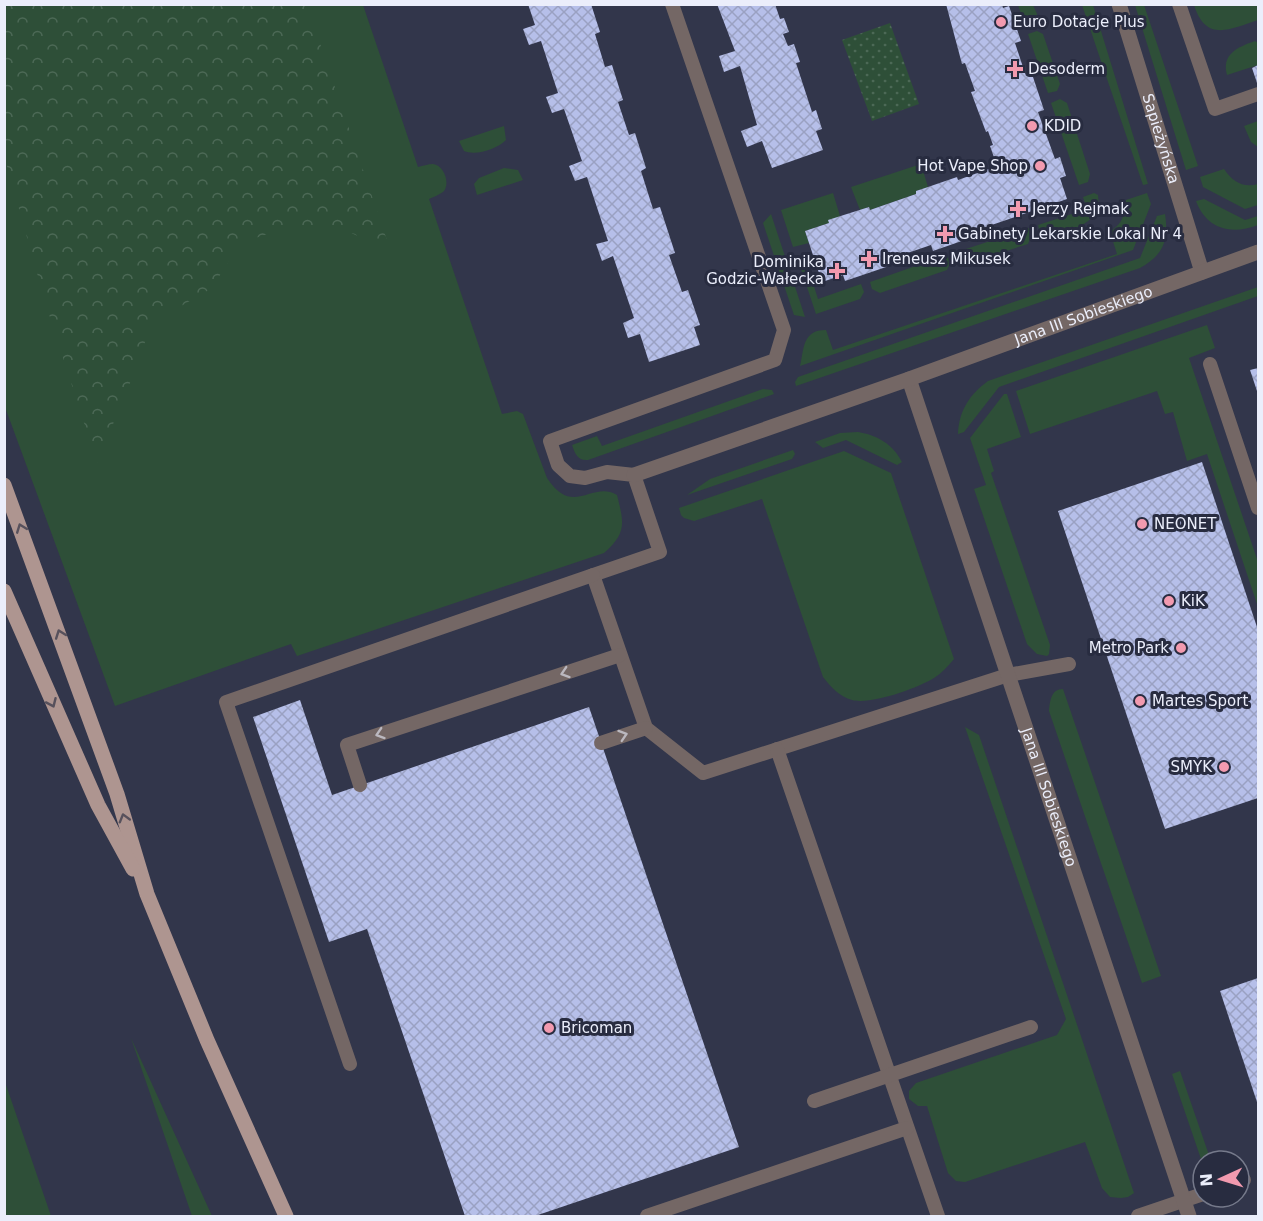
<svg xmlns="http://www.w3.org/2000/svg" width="1263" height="1221" viewBox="0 0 1263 1221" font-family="'DejaVu Sans',sans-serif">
  <defs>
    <pattern id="forest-crowns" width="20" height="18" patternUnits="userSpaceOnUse" patternTransform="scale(1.5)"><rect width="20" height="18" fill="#2e4f38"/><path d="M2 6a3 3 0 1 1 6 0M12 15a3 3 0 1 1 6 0" fill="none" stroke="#4c6956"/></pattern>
    <pattern id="park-dots" width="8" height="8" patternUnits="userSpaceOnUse" patternTransform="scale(1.5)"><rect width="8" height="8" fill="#2e4f38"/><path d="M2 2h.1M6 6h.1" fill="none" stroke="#4c6956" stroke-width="1.8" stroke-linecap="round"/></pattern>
    <pattern id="building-cross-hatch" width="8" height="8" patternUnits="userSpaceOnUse" patternTransform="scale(1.5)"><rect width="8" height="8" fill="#b6bfe9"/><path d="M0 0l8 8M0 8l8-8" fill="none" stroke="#9aa1c2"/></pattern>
  </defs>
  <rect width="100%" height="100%" fill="#32364b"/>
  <g fill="#2e4f38">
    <path d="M4 5H363L418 167C423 166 428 164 433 164 444 165 451 184 443 192 439 195 433 197 429 199L502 414 517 411 523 414 547 478C573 518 592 480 617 495 624 523 627 533 604 553L297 656 291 644 115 706 5 407Z"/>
    <path d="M1018 5H1033L1037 14 1034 22 1025 25Z"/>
    <path d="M1082 5H1093L1148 184 1143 185Z"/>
    <path d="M1135 5H1144L1198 166 1186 170Z"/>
    <path d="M1194 5H1258V20C1230 29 1206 43 1194 5Z"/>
    <path d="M1037 31 1043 34 1060 84 1057 91 1048 93 1028 34Z"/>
    <path d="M1255 41 1258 43V65L1227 75C1221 54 1238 47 1255 41Z"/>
    <path d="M1060 99 1067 103 1090 174 1088 182 1079 185 1051 103Z"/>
    <path d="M1258 121V147L1251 142 1244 126Z"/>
    <path d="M504 126 506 140C497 149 476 156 464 151L459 141Z"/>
    <path d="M921 164 928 187 916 191V194L870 210 869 207 860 210 851 187Z"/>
    <path d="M504 168 518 170 523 180 477 195 474 184 479 178Z"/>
    <path d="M1224 169C1233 182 1243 188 1258 184V205L1245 209 1203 187 1200 177Z"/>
    <path d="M833 193 840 216 829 223 805 231 809 243 793 247 781 210Z"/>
    <path d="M1094 193 1098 195C1103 225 1069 230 1047 237L1040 233 1038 225 1087 209 1083 197Z"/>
    <path d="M1147 193 1151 204 1133 250 800 366C804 349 802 330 826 330L833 350 1117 254 1110 232C1122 223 1126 216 1123 201Z"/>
    <path d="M1204 199 1245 220 1258 216V225C1232 235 1207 230 1196 201Z"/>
    <path d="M771 214 805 317 794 315 763 223Z"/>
    <path d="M1165 214C1169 239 1164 255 1140 268L796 386 795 382 798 377 1140 258 1157 216Z"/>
    <path d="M1029 228 1031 236 1028 244 966 264 960 261 957 252Z"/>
    <path d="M804 255 818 299 861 284 864 292 860 299 816 314 798 260 799 257Z"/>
    <path d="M947 255 950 263 947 270 880 293 872 289 870 282Z"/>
    <path d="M1258 287V296L999 387 964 432 958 434C959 411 969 395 988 381Z"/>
    <path d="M1207 325 1215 348 1189 358 1258 562V607L1207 454 1187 461 1173 412 1165 414 1157 391 1030 434 1016 391Z"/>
    <path d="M763 389 772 390 774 394 588 460C578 461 575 454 572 445L597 436 602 446Z"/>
    <path d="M1004 394H1007L1021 437 987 449 994 471 991 473 1050 645 1049 654 1047 656 1037 654 1027 644 974 489 986 485 970 438Z"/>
    <path d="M858 432C877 435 893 444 902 462L897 465 846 440 823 448 815 442 840 433Z"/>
    <path d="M793 450 795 454 792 459 687 495 710 479Z"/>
    <path d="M844 451 891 473 954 659C948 666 942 673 934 678 918 688 871 705 852 700 840 697 831 687 823 677L762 499 694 521 684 518 681 515 679 508Z"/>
    <path d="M1063 689 1161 976 1142 983 1049 711C1050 701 1051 689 1063 689Z"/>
    <path d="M965 727 979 735 1134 1193 1128 1197 1121 1198 1110 1197 1102 1188 1085 1142 965 1182 956 1181 948 1173 927 1106H918L909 1099V1091L916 1083 1057 1035 1066 1019Z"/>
    <path d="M131 1038 212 1216H192Z"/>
    <path d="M1180 1071 1211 1161H1203L1201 1159 1172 1074Z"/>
    <path d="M5 1082 51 1216H5Z"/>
  </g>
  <path fill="url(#forest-crowns)" d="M4 5H307L391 252 343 229 295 225 240 243 212 288 152 323 130 383 97 463 46 305 5 159Z"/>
  <path fill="url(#park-dots)" d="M890 23 919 104 872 121 842 40Z"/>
  <g fill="url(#building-cross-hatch)">
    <path d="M528 4H591L600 32 595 34 605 67 612 65 623 100 618 102 629 135 635 133 646 168 641 171 653 209 660 207 675 253 669 255 682 292 688 290 700 325 694 327 700 345 649 362 640 334 628 338 623 323 634 318 613 256 602 261 596 244 608 241 587 177 575 181 569 166 582 161 564 109 552 113 546 97 558 93 541 41 529 45 523 29 535 25Z"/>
    <path d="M717 4H775L780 19 784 18 789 32 783 34 788 46 794 44 800 62 796 63 812 112 816 110 822 129 816 131 823 150 772 168 762 141 747 147 741 131 757 125 740 66 724 72 719 56 735 51Z"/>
    <path d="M946 4H1002L1003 8 1009 6 1021 41 1015 43 1026 76 1032 74 1044 110 1038 112 1055 159 1060 157 1066 176 1060 178 1067 199 977 230 979 235 933 251 931 245 890 259 892 265 845 281 843 275 822 282 805 231 829 223 828 220 869 207 870 210 916 194V191L928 187 957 177 958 180 997 166 990 146 993 145 988 131 986 132 971 92 975 91 965 63 962 64Z"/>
    <path d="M1258 65V86L1252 68Z"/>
    <path d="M1258 368V394L1250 370Z"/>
    <path d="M1202 462 1258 630V798L1165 829 1058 511Z"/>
    <path d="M300 700 332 795 589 707 739 1147 535 1216H465L367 929 329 942 253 717Z"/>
    <path d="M1258 978V1105L1220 991Z"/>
  </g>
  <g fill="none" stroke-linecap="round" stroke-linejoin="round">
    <g stroke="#746765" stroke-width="14">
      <path d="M672 4 784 330 775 360 550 441 558 465 570 476 585 478 607 472 634 475 660 552 593 575 646 728 703 773 1008 675 1069 664"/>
      <path d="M1179 4 1215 109 1258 94"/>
      <path d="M1210 364 1258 508"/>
      <path d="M601 743 646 728"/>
      <path d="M777 749 938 1216"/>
      <path d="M360 785 347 745 620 655"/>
      <path d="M350 1064 226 702 593 575"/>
      <path d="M814 1101 1031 1027"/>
      <path d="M1239 1182 1244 1180"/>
      <path d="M647 1216 907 1128"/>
      <path d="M1138 1216 1203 1194"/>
    </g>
    <g stroke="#746765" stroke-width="15">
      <path id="s1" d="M1119 4 1202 272"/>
      <path id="s2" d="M909 379 1189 1216"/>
      <path id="s3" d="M634 475 909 379 1258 252"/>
    </g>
    <g stroke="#ae9590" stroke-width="15">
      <path d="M4 485 117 794 147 894 207 1040 286 1216"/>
      <path d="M4 591 98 805 133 869"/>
    </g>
  </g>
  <defs><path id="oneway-chevron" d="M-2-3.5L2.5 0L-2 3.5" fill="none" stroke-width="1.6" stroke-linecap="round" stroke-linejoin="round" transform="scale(1.5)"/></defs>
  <g stroke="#57515c">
    <use href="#oneway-chevron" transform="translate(21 528) rotate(-111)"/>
    <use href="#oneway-chevron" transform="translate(60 634) rotate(-110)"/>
    <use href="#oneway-chevron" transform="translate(52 703) rotate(66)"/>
    <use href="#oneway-chevron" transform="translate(124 818) rotate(-106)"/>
  </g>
  <g stroke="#bbb8bf">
    <use href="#oneway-chevron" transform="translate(565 673) rotate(162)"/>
    <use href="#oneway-chevron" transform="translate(380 734) rotate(162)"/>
    <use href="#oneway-chevron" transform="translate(623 735) rotate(-18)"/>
  </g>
  <g fill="#f29aaf" stroke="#282c40" stroke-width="2">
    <circle cx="1001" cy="22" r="6"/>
    <path d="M1012 60h6v6h6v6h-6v6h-6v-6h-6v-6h6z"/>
    <circle cx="1032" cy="126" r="6"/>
    <circle cx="1040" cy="166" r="6"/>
    <path d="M1015 200h6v6h6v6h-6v6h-6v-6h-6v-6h6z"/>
    <path d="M942 225h6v6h6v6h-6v6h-6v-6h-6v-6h6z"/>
    <path d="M866 250h6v6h6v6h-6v6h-6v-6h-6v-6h6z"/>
    <path d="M834 262h6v6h6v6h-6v6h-6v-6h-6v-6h6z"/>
    <circle cx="1142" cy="524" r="6"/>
    <circle cx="1169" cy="601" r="6"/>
    <circle cx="1181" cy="648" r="6"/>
    <circle cx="1140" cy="701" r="6"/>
    <circle cx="1224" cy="767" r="6"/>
    <circle cx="549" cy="1028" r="6"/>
  </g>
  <g text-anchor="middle" stroke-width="6" stroke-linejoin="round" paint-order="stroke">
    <g font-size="15" fill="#ebeefb" stroke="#282c40" text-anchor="start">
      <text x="1013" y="27">Euro Dotacje Plus</text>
      <text x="1028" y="74">Desoderm</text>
      <text x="1044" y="131">KDID</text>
      <text x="1028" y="171" text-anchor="end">Hot Vape Shop</text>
      <text x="1032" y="214">Jerzy Rejmak</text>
      <text x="958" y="239">Gabinety Lekarskie Lokal Nr 4</text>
      <text x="882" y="264">Ireneusz Mikusek</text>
      <text x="824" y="267" text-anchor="end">Dominika<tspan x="824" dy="17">Godzic-Wałecka</tspan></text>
      <text x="1154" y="529">NEONET</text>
      <text x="1181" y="606">KiK</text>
      <text x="1169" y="653" text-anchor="end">Metro Park</text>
      <text x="1152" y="706">Martes Sport</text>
      <text x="1212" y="772" text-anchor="end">SMYK</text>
      <text x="561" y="1033">Bricoman</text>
    </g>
    <g font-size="15" fill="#ebeefb" stroke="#282c40">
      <text dy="5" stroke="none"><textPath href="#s1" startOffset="141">Sapieżyńska</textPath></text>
      <text dy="5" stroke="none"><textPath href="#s3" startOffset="477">Jana III Sobieskiego</textPath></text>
      <text dy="5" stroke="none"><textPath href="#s2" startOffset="441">Jana III Sobieskiego</textPath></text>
    </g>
  </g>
  <rect width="1263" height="1221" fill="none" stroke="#ebeefb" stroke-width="12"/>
  <g transform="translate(1221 1179) rotate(266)"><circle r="28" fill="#282c40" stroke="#767a8b" stroke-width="1.5"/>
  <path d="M0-4.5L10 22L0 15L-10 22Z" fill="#f29aaf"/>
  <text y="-9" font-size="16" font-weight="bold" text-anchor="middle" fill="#ebeefb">N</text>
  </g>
</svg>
